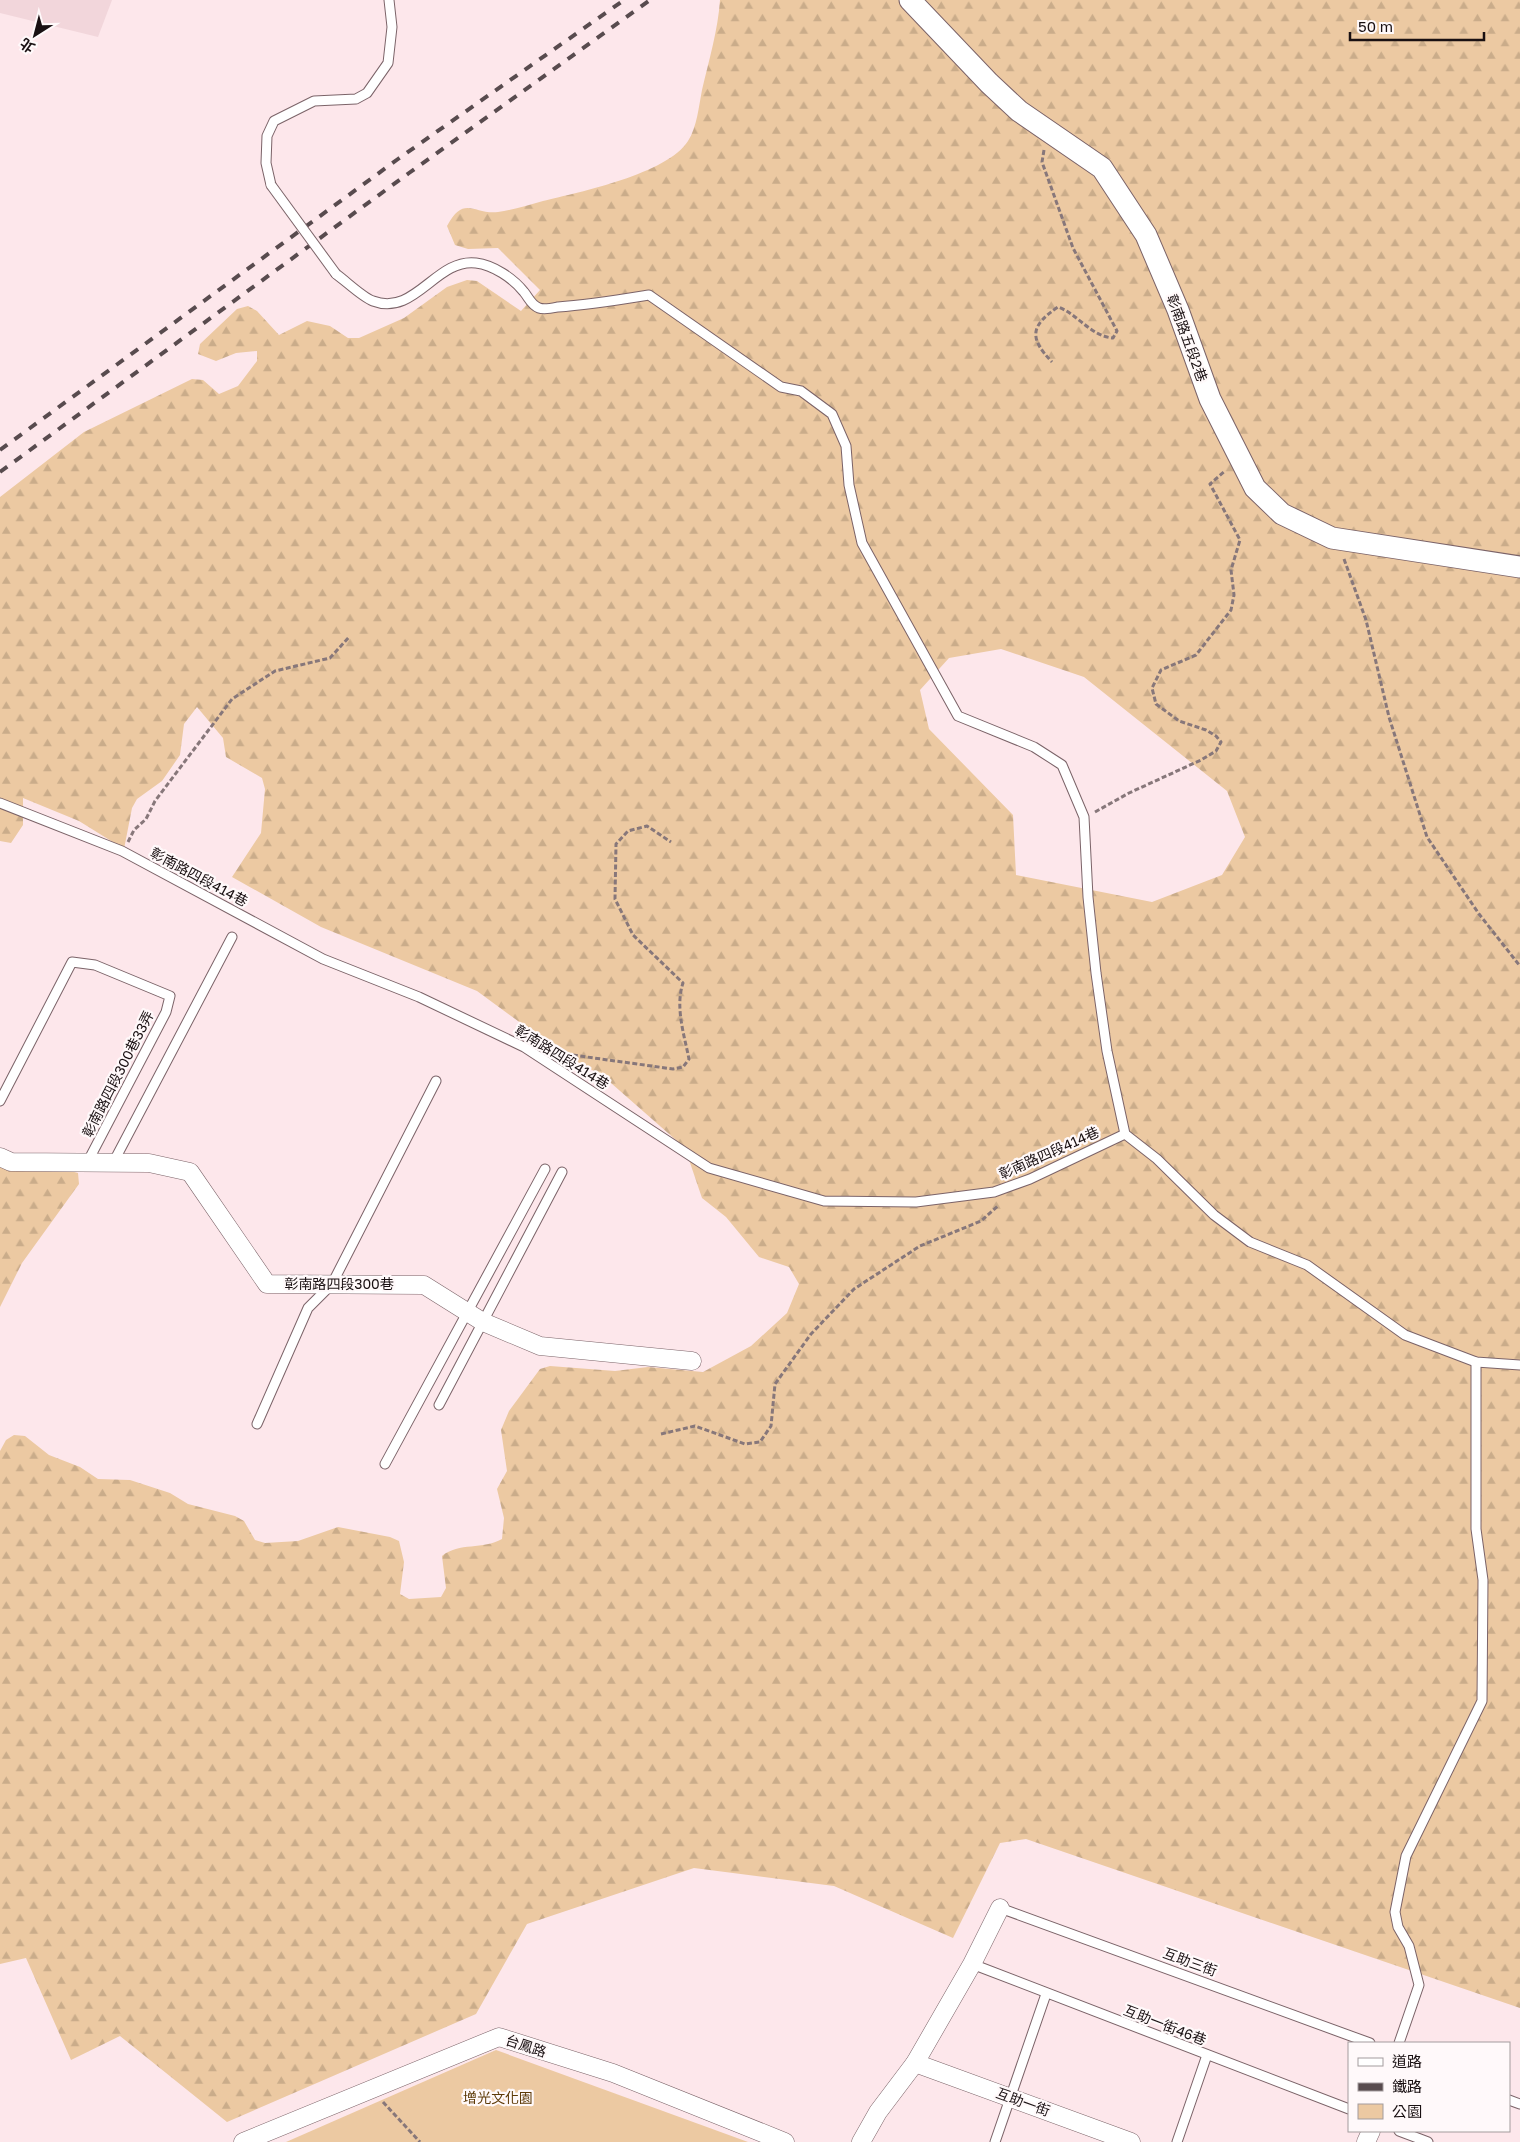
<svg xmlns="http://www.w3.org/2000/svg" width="1520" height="2142" viewBox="0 0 1520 2142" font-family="'Golos Text','Noto Sans TC',sans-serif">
  <defs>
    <pattern id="forest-firs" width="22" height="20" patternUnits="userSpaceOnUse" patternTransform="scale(1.25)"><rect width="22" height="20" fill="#ecc9a2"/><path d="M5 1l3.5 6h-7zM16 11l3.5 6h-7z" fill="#caac8a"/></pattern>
  </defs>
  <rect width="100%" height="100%" fill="#fde7eb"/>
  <path fill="#f2d6db" d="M0 0H112L98 37 0 13Z"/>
  <g fill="url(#forest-firs)" fill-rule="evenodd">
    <path d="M720 0H1520V2008L1026 1839 1000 1843 953 1938 834 1886 694 1868 527 1924 476 2014 227 2122 120 2036 71 2060 26 1958 0 1964V1451L6 1440 14 1435 25 1436 49 1455 80 1467 98 1479 130 1480 170 1493 188 1504 235 1516 244 1521 255 1540 265 1543 298 1541 338 1527 390 1537 399 1541 404 1562 400 1594 409 1599 441 1597 446 1588 442 1556C459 1542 483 1550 502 1539L504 1518 497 1489 507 1471 501 1430 509 1411 540 1369 550 1366 615 1371 648 1367 703 1372 751 1346 787 1313 799 1284 789 1267 759 1257 726 1217 702 1198 685 1148 603 1076 563 1054 477 991 321 927 232 877 261 833 265 789 262 778 226 757 223 738 197 707 184 724 180 755 162 781 137 799 132 808 124 849 79 821 23 798V825L11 843 0 841V497L84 432 192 379 203 380 219 394 238 386 257 361V351L236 353 216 361 198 354 200 344 237 309 248 306 257 311 279 335 307 321 330 326 348 338H359L404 318 447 287 467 280 477 281 521 311 540 290 498 248 468 249 455 245 447 226C464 194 474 215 498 212 513 210 528 205 543 201 580 192 667 174 688 141 697 127 699 105 702 90 709 60 718 30 720 0ZM1001 649 1084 677 1227 791 1245 837 1222 875 1152 902 1016 875 1013 815 929 729 920 690 949 658Z"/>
    <path d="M0 1160 48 1165 78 1173 79 1184 22 1263 0 1307Z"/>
  </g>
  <path fill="#ecc9a2" d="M496 2050 748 2142H286Z"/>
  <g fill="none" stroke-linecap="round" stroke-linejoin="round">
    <g stroke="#7b6368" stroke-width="11">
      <g id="service">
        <path d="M271 185 266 163 267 136 274 121 314 101 356 99 367 93 388 63 392 27 389 0"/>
        <path d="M336 274C346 281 362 297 373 301 415 317 436 258 476 263 493 265 513 278 524 292 529 298 531 305 539 308 544 310 553 308 558 307 588 305 618 300 649 295L781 387 801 391 832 414 846 446 849 485 862 543 958 716 1034 747 1062 765 1084 817 1088 897 1096 973 1107 1051 1125 1134 1157 1159 1214 1215 1250 1242 1307 1265 1405 1335 1476 1362 1520 1365"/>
        <path d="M0 803 122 851 323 959 419 997 524 1047 709 1168 824 1201 916 1202 994 1192 1030 1179 1125 1134"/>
        <path d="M0 1101 72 962 95 965 170 996 166 1012 87 1163"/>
        <path d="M113 1163 232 937"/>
        <path d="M439 1405 562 1172"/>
        <path d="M257 1424 308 1308 332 1284 436 1081"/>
        <path d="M385 1464 545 1169"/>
        <path d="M1000 1908 1370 2043"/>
        <path d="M972 1964 1349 2109"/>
        <path d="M1399 2043 1419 1985 1409 1946 1398 1927 1395 1912 1406 1856 1482 1701 1483 1580 1476 1529V1362"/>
        <path d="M1509 2100 1520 2104"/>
        <path d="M1399 2131 1428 2142"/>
        <path d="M995 2142 1046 1994"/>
        <path d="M1177 2142 1207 2055"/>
      </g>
    </g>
    <g stroke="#7b6368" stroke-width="19">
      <g id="minor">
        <path d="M0 1157 11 1162 149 1163 190 1172 267 1284 424 1285 483 1322 540 1346 692 1361"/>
        <path d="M915 2063 1131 2142"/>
        <path d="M243 2142 499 2037 613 2073 785 2142"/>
        <path d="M861 2142 878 2112 915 2063 972 1964 1000 1908"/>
        <path d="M1366 2142 1371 2131"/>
      </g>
    </g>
    <g stroke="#7b6368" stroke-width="23">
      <path id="tertiary" d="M910 0 989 83 1019 111 1102 168 1146 235 1178 310 1210 399 1255 488 1282 514 1332 538 1520 567"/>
    </g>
    <g stroke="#87777a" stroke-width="3" stroke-dasharray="5 2.5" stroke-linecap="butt">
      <path d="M1044 150 1042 162 1073 248 1117 331 1113 338C1090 336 1078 314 1058 307 1030 326 1029 338 1052 362"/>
      <path d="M1344 559 1366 620 1389 717 1427 837 1479 914 1520 966"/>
      <path d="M1095 812 1129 793 1201 760 1216 751 1221 742 1216 736 1206 730 1179 721 1156 704 1152 688 1161 670 1196 655 1231 610 1234 595 1231 570 1240 540 1210 484 1225 471"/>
      <path d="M128 842 134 830 146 819 155 801 232 699 275 671 330 658 349 637"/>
      <path d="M558 1053 673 1069 683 1067 689 1059C684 1034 675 1007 683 983L633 935 615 899 616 844 628 831 647 826 671 842"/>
      <path d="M661 1434 695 1426 745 1444 760 1442 771 1426 775 1384 811 1334 854 1289 920 1246 981 1221 999 1205"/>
      <path d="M383 2102 420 2142"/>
    </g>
    <use href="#service" stroke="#fff" stroke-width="9"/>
    <use href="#minor" stroke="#fff" stroke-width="18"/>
    <use href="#tertiary" stroke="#fff" stroke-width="21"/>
    <g stroke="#584b4e" stroke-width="4" stroke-dasharray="9 9" stroke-linecap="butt">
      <path d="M0 450 398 159 624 0"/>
      <path d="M0 472 409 173 650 0"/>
    </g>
    <g stroke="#7b6368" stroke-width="11" stroke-linecap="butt">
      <path id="service-bridge" d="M271 185 336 274"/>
    </g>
    <use href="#service-bridge" stroke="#fff" stroke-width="9"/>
  </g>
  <g text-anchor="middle" stroke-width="4.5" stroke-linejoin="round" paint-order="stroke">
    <g font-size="14" fill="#191012" stroke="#fff9fa">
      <text transform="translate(1187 338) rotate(70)" y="5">彰南路五段2巷</text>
      <text transform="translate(199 877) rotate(28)" y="5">彰南路四段414巷</text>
      <text transform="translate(562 1057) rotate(32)" y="5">彰南路四段414巷</text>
      <text transform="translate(118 1074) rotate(-63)" y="5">彰南路四段300巷33弄</text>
      <text transform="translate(1049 1153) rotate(-24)" y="5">彰南路四段414巷</text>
      <text x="339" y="1289">彰南路四段300巷</text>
      <text transform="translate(1190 1962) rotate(20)" y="5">互助三街</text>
      <text transform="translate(1165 2025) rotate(21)" y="5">互助一街46巷</text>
      <text transform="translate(526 2046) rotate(18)" y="5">台鳳路</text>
      <text transform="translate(1023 2102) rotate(20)" y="5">互助一街</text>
    </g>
    <g font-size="14" fill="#5d3a07" stroke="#fff9fa">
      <text x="498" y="2103">增光文化園</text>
    </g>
  </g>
  <rect x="1348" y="2042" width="162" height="90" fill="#fff9fa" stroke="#a39c9d"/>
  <rect x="1358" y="2058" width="25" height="8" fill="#ffffff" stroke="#a39c9d"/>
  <text x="1392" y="2067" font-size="15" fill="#191012">道路</text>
  <rect x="1358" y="2083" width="25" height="8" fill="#584b4e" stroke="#a39c9d"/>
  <text x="1392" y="2092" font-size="15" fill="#191012">鐵路</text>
  <rect x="1358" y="2104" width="25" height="15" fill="#ecc9a2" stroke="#a39c9d"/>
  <text x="1392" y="2117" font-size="15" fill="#191012">公園</text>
  <g transform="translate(35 35) rotate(216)" stroke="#fff9fa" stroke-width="4" paint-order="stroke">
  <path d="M0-4L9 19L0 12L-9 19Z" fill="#191012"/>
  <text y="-8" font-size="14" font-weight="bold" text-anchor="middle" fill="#191012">北</text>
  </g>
  <path d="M1350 32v8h134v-8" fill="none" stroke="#191012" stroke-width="2.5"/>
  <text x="1358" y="32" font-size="15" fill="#191012" stroke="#fff9fa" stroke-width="4" paint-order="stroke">50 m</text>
</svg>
